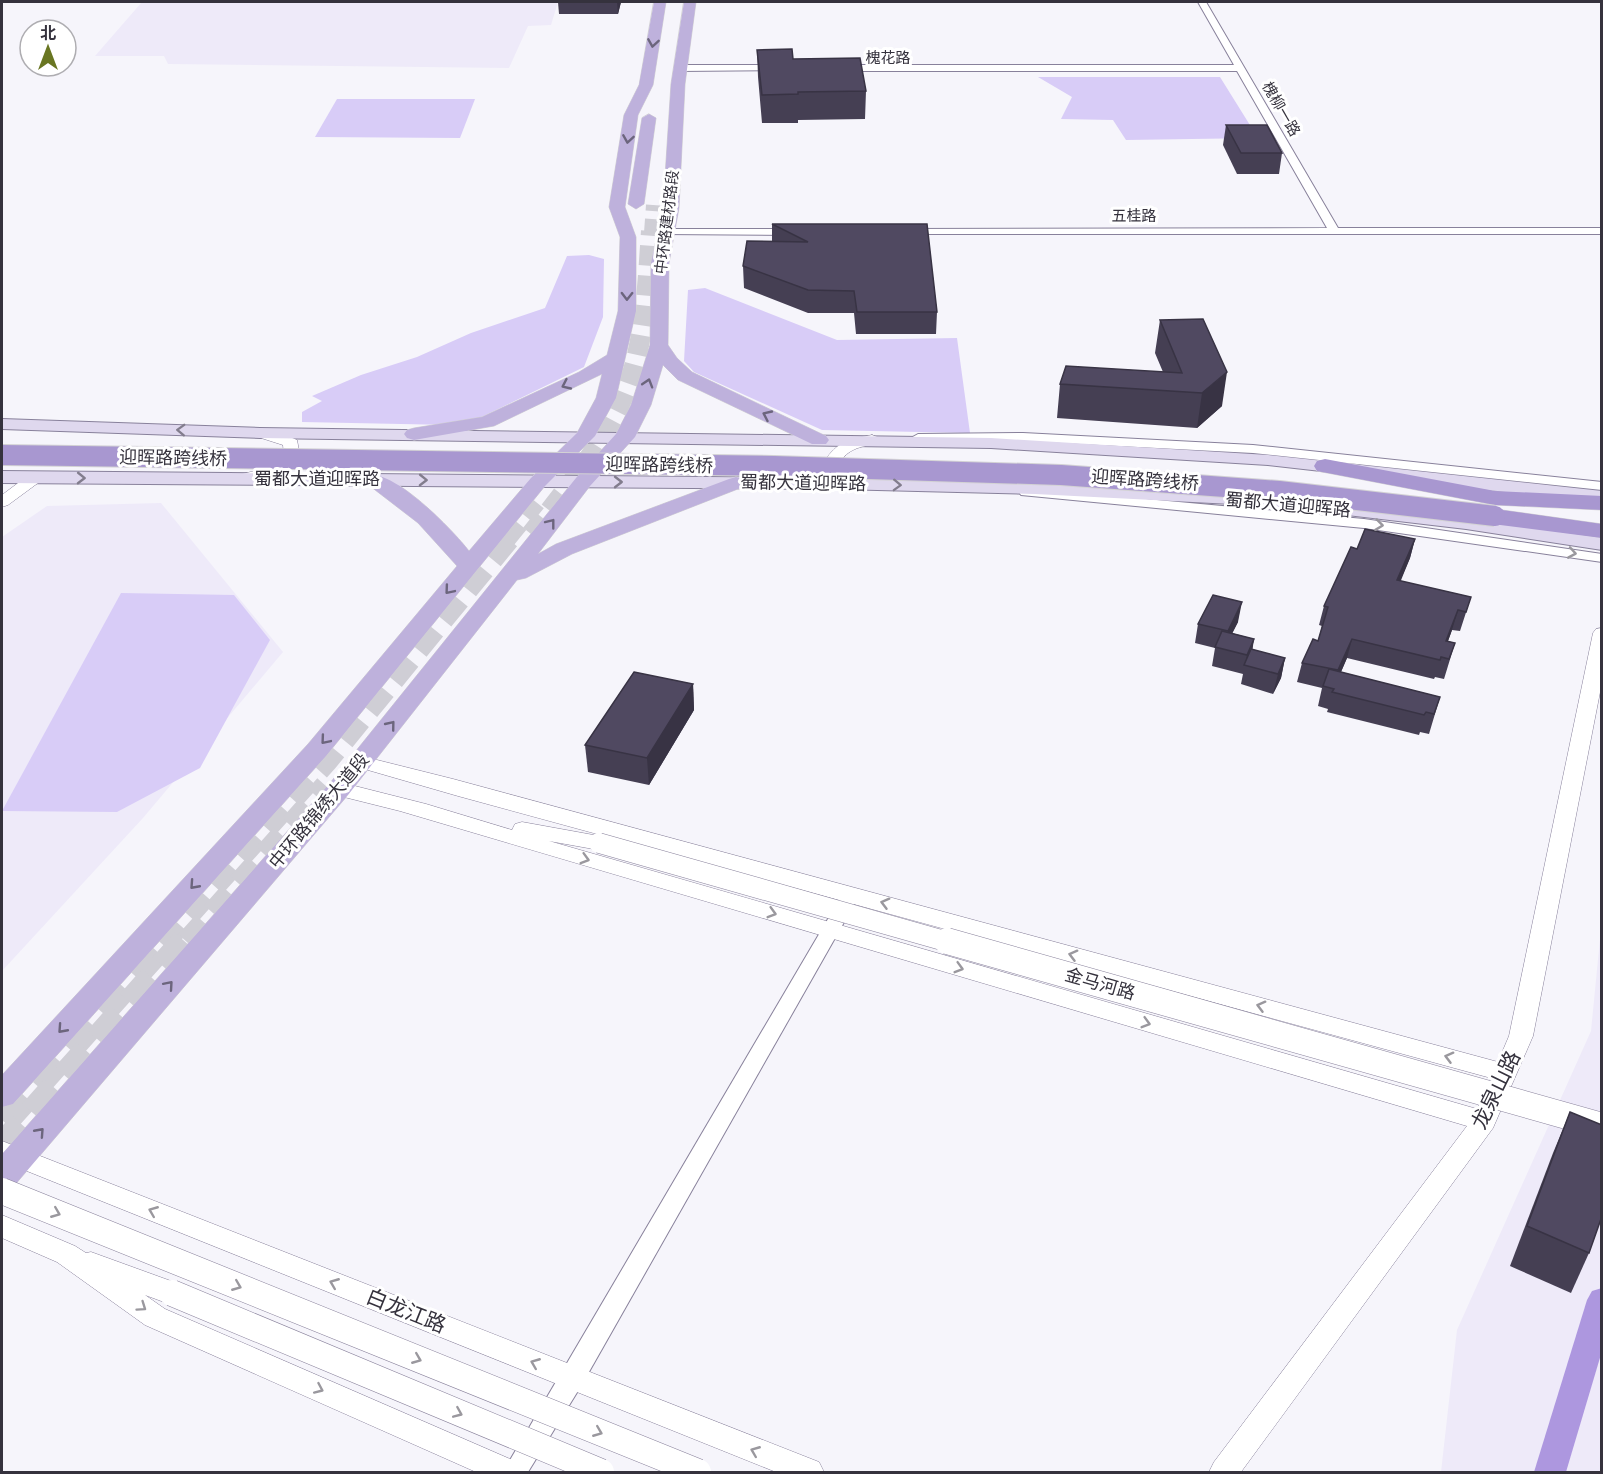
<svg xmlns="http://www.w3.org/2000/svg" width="1603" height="1474" viewBox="0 0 1603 1474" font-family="Manrope,'Noto Sans SC',sans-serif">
  <rect width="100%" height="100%" fill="#f6f5fb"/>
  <g fill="#eeeaf9">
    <path d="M142 2H558L551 25 528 26 509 68 168 64 164 56H95Z"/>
    <path d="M161 503 283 652 143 818 2 971V537L47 506Z"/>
    <path d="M1601 929V1472H1441L1457 1330 1591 1031Z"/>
  </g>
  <g fill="#d8ccf7">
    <path d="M1038 77H1220L1258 138 1126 140 1113 120 1061 119 1072 97Z"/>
    <path d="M337 99H475L460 138 315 137Z"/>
    <path d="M589 255 604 259 603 317 584 367 478 419 451 425 302 422V412L322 401 312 396 361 375 417 357 471 333 545 308 567 256Z"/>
    <path d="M705 288 837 340 957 338 970 433 822 430 694 372 684 361 688 290Z"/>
    <path d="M121 593 234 595 270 640 200 768 117 812 2 811Z"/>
  </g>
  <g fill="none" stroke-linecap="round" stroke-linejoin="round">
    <path fill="#ad97df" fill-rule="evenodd" d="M1602 1288V1351L1566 1472H1534L1587 1300 1592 1291Z"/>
    <path stroke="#cfced5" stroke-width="14" stroke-dasharray="14 8" stroke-linecap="butt" d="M651 233 653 205"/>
    <g stroke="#cfced5" stroke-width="20" stroke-dasharray="20 10" stroke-linecap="butt">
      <path d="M531 534C572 482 618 428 635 363 646 320 648 275 651 231"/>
      <path d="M506 539 536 502"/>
    </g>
    <g stroke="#cfced5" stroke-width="26" stroke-dasharray="26 13" stroke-linecap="butt">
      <path d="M161 943 326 759 507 538"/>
      <path d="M188 943 327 787"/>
    </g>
    <g stroke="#cfced5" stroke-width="33" stroke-dasharray="33 16" stroke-linecap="butt">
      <path d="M2 1120 162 941"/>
      <path d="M2 1151 189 941"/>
    </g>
    <g stroke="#88819b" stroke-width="2">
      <g id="minor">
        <path d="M1198 2H1206L1338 228H1602V234H901V230L905 229 1327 228 1237 71H840L836 68 840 65H1234Z"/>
        <path d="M778 65 782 68 781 70 680 71 676 68 680 65Z"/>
        <path d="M667 229H793L798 232 793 235 663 234V230Z"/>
        <path d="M1023 433 1253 445 1602 482V490L1253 453 1023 441 918 442 911 438 918 434Z"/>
        <path d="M1026 488 1364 519 1602 554V562L1364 528 1021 495 1019 492Z"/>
        <path d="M851 888 857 890 860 894 581 1386 528 1472H503L845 890Z"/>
      </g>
    </g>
    <g stroke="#88819b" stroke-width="1">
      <g id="tertiary">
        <path d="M260 428 283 434 297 440 300 456 286 472 241 484 235 482 233 479 235 476 274 466 284 455 283 445 255 436 252 433 255 430Z"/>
        <path d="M872 435 877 437 880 440 877 443C863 447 850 447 841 461L845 469 855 477 853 480C837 484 831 473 825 461 836 442 851 439 872 435Z"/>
        <path d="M36 472 42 474 44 477 42 480 8 505 2 507V495L30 474Z"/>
        <path d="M1602 628V682L1533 1036 1493 1128 1241 1472H1209L1214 1462 1467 1126 400 811 332 794 329 789 332 784 339 782 426 804 512 830 515 824 522 822 599 836 606 838 609 843 606 848 599 850 549 841 1477 1109 1491 1078 458 796 354 766 351 762 354 758 361 756 453 779 1498 1062 1509 1036 1593 633 1596 629Z"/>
        <path d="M2 1141 819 1462 824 1472H776L2 1161Z"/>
        <path d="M2 1215 75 1246 86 1253 91 1252 182 1285 185 1293 182 1301 172 1305 145 1295 165 1309 517 1462 521 1472H476L145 1325 57 1262 2 1238Z"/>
      </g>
    </g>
    <g stroke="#88819b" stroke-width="2">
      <g id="secondary">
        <path d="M2 419 260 428 991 438 1268 455 1602 491V503L1268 465 991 448 260 438 2 429Z"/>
        <path d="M2 471 837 478 1035 482 1232 493 1330 501 1466 518 1602 538V550L1466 529 1330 513 1232 504 1035 494 837 489 2 483Z"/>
      </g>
    </g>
    <g stroke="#d3d2d4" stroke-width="1">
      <g id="primary">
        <path d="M654 2H666L653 85 638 115 625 207 636 237V311L616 398 595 436 545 486 326 756 13 1104 2 1107V1075L308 744 457 566 418 523 366 483 362 479 366 475C393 468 453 530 469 551L531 478 577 433 596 398 602 374 494 426 414 440 407 438 404 434 407 430 414 428 482 417 579 372 607 355 618 311 620 237 609 207 624 115 639 85Z"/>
        <path d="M684 2H696L685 84 679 208 669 263 668 345 677 358 692 372 826 436 829 440 826 444H812L678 380 663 365 651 405 635 437 590 486 538 554 556 544 729 479 736 477 743 479 747 483 743 487 572 554 526 578 517 580 348 795 14 1186 2 1189V1154L330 783 576 478 616 434 631 405 650 345 651 263 663 208 671 84Z"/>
        <path d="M649 114 656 118 644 204 636 209 628 204 642 118Z"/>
      </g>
    </g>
    <g stroke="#d3d2d4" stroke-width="1">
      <g id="trunk">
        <path d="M1325 459 1495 491 1602 496V510L1495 505 1317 471 1314 466 1317 461Z"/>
        <path d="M1469 508 1495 509 1602 524V538L1461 520 1458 515 1461 510Z"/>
      </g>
    </g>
    <use href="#minor" fill="#fff" fill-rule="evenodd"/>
    <use href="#tertiary" fill="#fff" fill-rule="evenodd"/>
    <use href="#secondary" fill="#dfd8ee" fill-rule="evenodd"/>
    <use href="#primary" fill="#beb1dc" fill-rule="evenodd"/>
    <use href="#trunk" fill="#a897d0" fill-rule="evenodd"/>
    <g stroke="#88819b" stroke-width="21" stroke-linecap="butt">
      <path id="tertiary-bridge-far1" d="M599 843 952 943"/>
    </g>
    <g stroke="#88819b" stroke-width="27" stroke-linecap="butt">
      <g id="tertiary-bridge">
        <path d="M947 941 1602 1126"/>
        <path d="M2 1191 698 1472"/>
        <path d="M172 1293 601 1472"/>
      </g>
    </g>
    <g stroke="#d3d2d4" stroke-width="22" stroke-linecap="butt">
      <path id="trunk-bridge" d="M2 455 774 466 1061 475 1279 491 1495 516"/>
    </g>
    <use href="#tertiary-bridge-far1" stroke="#fff" stroke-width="20"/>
    <use href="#tertiary-bridge" stroke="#fff" stroke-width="26"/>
    <use href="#trunk-bridge" stroke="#a897d0" stroke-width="20"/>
  </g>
  <g fill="#453f53">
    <path d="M558 2H621L618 14H559Z"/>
    <path d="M757 50 793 59 866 91 865 119 798 120V123H762L758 77Z"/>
    <path d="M1226 125 1282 153 1279 174H1237L1223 145Z"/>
    <path d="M772 224H927L937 312 936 334H856L854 313H808L744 288 743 266 772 241Z"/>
    <path d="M1160 320 1222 406 1197 428 1057 418 1060 384 1163 372 1155 353Z"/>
    <path d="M1415 539 1410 558 1400 581 1471 597 1460 631 1452 630 1448 641 1455 643 1444 679 1435 677 1434 679 1347 658 1341 672 1440 697 1429 734 1420 732 1419 735 1327 712 1328 709 1318 706 1322 688 1297 682 1302 663 1318 641 1322 626 1319 625 1324 606 1357 549Z"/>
    <path d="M1238 622 1232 633 1254 639 1252 650 1285 658 1281 678 1273 694 1241 684 1243 674 1212 666 1215 648 1195 643 1198 624Z"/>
    <path d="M693 684 694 710 649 785 588 772 585 745Z"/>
    <path d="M1570 1112 1589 1253 1571 1293 1510 1266 1553 1153Z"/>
  </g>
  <g fill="#383344">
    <path d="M617 2H621L618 14Z"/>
    <path d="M1227 372 1222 406 1197 428 1202 393Z"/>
    <path d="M1415 539 1410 558 1393 600 1397 580Z"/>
    <path d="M1242 602 1238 622 1224 650 1228 631Z"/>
    <path d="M1458 610 1452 630 1441 660 1446 641Z"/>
    <path d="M1254 639 1251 659 1245 665 1247 655Z"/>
    <path d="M1352 639 1347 658 1333 690 1338 670Z"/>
    <path d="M1285 658 1281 678 1273 694 1278 674Z"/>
    <path d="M693 684 694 710 649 785 647 758Z"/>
  </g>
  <g fill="#504961" stroke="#383344" stroke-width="1.5">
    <path d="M792 49 793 59 860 58 866 91 798 92V94L762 95 757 50Z"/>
    <path d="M1226 125H1267L1282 153H1241Z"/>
    <path d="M772 224H927L937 312H857L854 291 808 290 743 266 747 241 808 242Z"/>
    <path d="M1203 319 1227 372 1202 393 1060 384 1066 366 1182 373 1160 320Z"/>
    <path d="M1365 529 1415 539 1397 580 1471 597 1466 612 1458 610 1446 641 1455 643 1449 659 1441 657 1440 660 1352 639 1338 670 1302 663 1313 639 1318 641 1328 607 1324 606 1351 547 1357 549Z"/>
    <path d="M1213 595 1242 602 1228 631 1198 624Z"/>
    <path d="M1222 631 1254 639 1247 655 1215 647Z"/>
    <path d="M1251 649 1285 658 1278 674 1244 665Z"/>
    <path d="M1329 669 1440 697 1434 714 1426 712 1424 715 1332 692 1334 689 1323 686Z"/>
    <path d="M634 672 693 684 647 758 585 745Z"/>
    <path d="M1570 1112 1602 1125V1216L1589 1253 1527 1226Z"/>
  </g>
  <defs><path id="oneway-chevron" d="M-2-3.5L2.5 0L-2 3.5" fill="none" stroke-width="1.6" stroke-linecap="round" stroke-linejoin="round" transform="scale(1.5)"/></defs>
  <g stroke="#6c657d">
    <use href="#oneway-chevron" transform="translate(653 43) rotate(99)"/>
    <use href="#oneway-chevron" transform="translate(628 139) rotate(99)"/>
    <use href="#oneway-chevron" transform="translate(627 296) rotate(91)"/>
    <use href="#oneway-chevron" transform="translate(648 383) rotate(-73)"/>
    <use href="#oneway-chevron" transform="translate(566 385) rotate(155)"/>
    <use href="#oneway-chevron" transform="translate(767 415) rotate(-155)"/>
    <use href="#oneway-chevron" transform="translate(551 523) rotate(-52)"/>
    <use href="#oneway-chevron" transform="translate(449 590) rotate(130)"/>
    <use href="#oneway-chevron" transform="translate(391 725) rotate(-51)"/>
    <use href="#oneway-chevron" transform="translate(325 740) rotate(130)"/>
    <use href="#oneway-chevron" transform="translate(194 885) rotate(132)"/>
    <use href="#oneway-chevron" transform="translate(169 985) rotate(-49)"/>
    <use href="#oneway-chevron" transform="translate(62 1029) rotate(132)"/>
    <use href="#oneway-chevron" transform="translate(40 1132) rotate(-48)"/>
  </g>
  <g stroke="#827d8d">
    <use href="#oneway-chevron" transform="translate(181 430) rotate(-178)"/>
    <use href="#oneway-chevron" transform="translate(81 478) rotate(1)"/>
    <use href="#oneway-chevron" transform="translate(423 480) rotate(1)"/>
    <use href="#oneway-chevron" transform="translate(618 482)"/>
    <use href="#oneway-chevron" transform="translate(897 485) rotate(2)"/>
  </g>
  <g stroke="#9a989e">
    <use href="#oneway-chevron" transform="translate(1379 525) rotate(7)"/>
    <use href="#oneway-chevron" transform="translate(1572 553) rotate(10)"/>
    <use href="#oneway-chevron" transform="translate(585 859) rotate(16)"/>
    <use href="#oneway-chevron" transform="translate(885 903) rotate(-165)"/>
    <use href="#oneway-chevron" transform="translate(772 913) rotate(16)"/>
    <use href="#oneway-chevron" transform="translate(1073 955) rotate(-165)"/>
    <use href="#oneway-chevron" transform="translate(959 968) rotate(16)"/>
    <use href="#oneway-chevron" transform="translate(1261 1006) rotate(-165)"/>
    <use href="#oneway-chevron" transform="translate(1146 1023) rotate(16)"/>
    <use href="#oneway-chevron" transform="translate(1449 1057) rotate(-165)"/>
    <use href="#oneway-chevron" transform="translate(153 1211) rotate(-158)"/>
    <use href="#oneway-chevron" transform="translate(56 1213) rotate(22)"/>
    <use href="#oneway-chevron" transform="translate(334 1283) rotate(-158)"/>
    <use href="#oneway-chevron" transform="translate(237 1286) rotate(22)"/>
    <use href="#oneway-chevron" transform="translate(142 1307) rotate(35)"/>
    <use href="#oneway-chevron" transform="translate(417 1359) rotate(22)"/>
    <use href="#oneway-chevron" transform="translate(535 1363) rotate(-158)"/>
    <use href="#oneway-chevron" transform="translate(319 1389) rotate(24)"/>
    <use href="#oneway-chevron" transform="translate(458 1413) rotate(23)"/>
    <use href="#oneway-chevron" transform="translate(598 1432) rotate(22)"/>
    <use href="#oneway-chevron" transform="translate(755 1451) rotate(-158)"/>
  </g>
  <g text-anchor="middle" stroke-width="6" stroke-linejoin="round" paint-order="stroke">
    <g font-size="15" fill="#35323d" stroke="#fff">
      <text x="888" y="63">槐花路</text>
      <text transform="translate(1281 109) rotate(60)" y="5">槐柳一路</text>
      <text x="1134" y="221">五桂路</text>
      <text transform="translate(667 222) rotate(-83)" y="5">中环路建材路段</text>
    </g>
    <g font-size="18" fill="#35323d" stroke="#fff">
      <text transform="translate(173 458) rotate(1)" y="6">迎晖路跨线桥</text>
      <text transform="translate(659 465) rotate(1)" y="6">迎晖路跨线桥</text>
      <text x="317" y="485">蜀都大道迎晖路</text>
      <text transform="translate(1145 480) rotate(4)" y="6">迎晖路跨线桥</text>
      <text transform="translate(803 483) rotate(1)" y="6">蜀都大道迎晖路</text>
      <text transform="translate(1288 505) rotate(5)" y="6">蜀都大道迎晖路</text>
      <text transform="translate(319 811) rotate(-50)" y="6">中环路锦绣大道段</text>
      <text transform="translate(1100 984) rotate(16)" y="6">金马河路</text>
    </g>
    <g font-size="21" fill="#35323d" stroke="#fff">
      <text transform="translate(1496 1090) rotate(-64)" y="7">龙泉山路</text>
      <text transform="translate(406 1311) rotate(22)" y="7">白龙江路</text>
    </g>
  </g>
  <rect width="1603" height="1474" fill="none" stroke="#35323d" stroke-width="6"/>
  <g transform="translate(48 48)"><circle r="28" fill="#ffffff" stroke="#aeadb1" stroke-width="1.5"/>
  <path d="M0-4.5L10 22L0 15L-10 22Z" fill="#697622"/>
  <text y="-9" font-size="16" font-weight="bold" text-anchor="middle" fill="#35323d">北</text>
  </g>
</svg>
